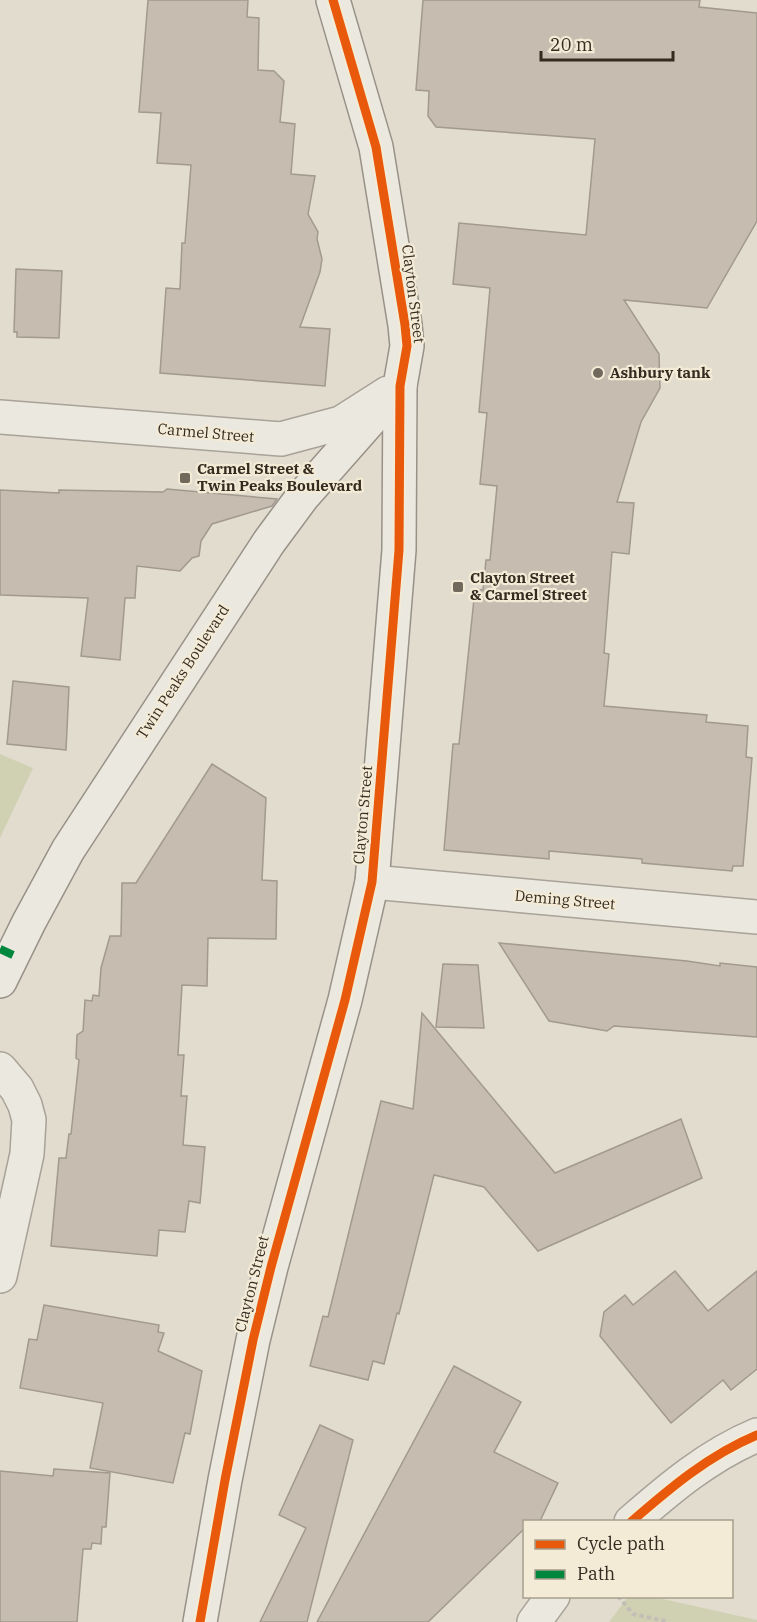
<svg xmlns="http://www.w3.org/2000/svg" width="757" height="1622" viewBox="0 0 757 1622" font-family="'IBM Plex Serif',serif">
  <rect width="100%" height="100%" fill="#e2dccf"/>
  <g fill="#d0d1b3">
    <path d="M0 754 33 768 0 838Z"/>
    <path d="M628 1597H654L757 1620V1622H609Z"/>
  </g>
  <g fill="#c6bcb0" stroke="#a2998f" stroke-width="1.5">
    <path d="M148 0H248L247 17 259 18 258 70 274 71 284 81 280 122 295 124 291 174 315 176 308 214 318 232 317 239 322 259 320 272 300 327 330 329 325 386 160 373 166 288 180 289 182 243H185L191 165 157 163 161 113 139 112Z"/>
    <path d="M423 0H700L699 7 757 13V221L707 308 624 300 659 354 660 388 641 422 617 502 634 503 629 554 612 552 604 653 609 654 604 706 707 715 706 722 748 726 746 757 752 758 743 866H733L732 871 642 863V859L549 851V859L444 850 453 744H459L475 589 483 590 486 560H490L497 486 480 484 487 413 479 412 490 288 453 284 459 223 586 235 595 139 436 127 428 116 429 91 416 90Z"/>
    <path d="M16 269 62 271 59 338 17 337V332H14Z"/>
    <path d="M167 489 277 499 272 506 212 524 201 541 199 556 192 558 180 571 137 566 135 598H125L120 660 81 656 88 598 0 595V490L59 493V490L163 492Z"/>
    <path d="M13 681 69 687 66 750 7 744Z"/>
    <path d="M212 764 266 798 262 880 277 881 276 939 208 938 207 986 182 985 178 1055H184L181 1096H187L183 1145 205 1147 200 1203 189 1201 185 1232 159 1230 157 1256 51 1246 59 1158H66L69 1134H71L79 1060 76 1058 77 1035 83 1031 85 1000 92 1001 93 995 99 996 101 968 110 936H121L122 883H136Z"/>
    <path d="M499 943 687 961 720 966V963L757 967V1037L614 1026 607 1031 549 1021Z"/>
    <path d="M443 964 478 965 484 1028 436 1027Z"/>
    <path d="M422 1013 555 1173 681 1119 702 1178 538 1251 484 1187 434 1175 399 1314 397 1313 384 1364 373 1361 368 1380 310 1366 323 1316 328 1317 381 1101 413 1109Z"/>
    <path d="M675 1271 708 1311 757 1271V1369L731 1390 723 1380 671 1423 600 1336 604 1312 625 1295 633 1305Z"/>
    <path d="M44 1305 159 1325 158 1332 164 1333 158 1351 202 1371 190 1434 185 1433 173 1483 90 1468 103 1403 20 1388 29 1339 37 1340Z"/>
    <path d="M454 1366 521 1402 494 1452 558 1483 540 1521H525V1528L428 1622H317Z"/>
    <path d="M320 1425 353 1440 307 1622H260L306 1528 279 1515Z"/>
    <path d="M54 1469 110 1473 106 1527H102L101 1544 92 1543 91 1549H83L77 1622H0V1471L53 1476Z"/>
  </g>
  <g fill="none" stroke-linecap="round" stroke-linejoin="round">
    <g stroke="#a8a298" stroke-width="36">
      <g id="street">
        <path d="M0 417 281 439 341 423 388 393"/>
        <path d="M372 882 757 917"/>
        <path d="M0 1069 17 1089 25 1105 29 1120 27 1154 0 1276"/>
        <path d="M631 1522C670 1488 709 1455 757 1435"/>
        <path d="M534 1622 553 1596"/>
      </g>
    </g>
    <g stroke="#989188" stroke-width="36">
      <g id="secondary">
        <path d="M0 981 29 922 68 850 269 542 303 496 400 386"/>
        <path d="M200 1622 225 1480 253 1340 271 1267 345 1000 372 882 399 550 400 386 407 346 405 325 376 147 333 0"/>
      </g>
    </g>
    <path stroke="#c3bfb7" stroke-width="4" stroke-dasharray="4.5 3" stroke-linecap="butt" d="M618 1596 633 1614 669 1622"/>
    <use href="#street" stroke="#ebe8e0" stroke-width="33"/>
    <use href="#secondary" stroke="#ebe8e0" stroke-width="33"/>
    <path stroke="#00873e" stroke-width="8" stroke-dasharray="15 8" stroke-linecap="butt" d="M0 949 13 955"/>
    <g stroke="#f3ebd6" stroke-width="13">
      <g id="cycleway">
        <path d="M631 1522C670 1488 709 1455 757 1435"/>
        <path d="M200 1622 225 1480 253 1340 271 1267 345 1000 372 882 399 550 400 386 407 346 405 325 376 147 333 0"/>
      </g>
    </g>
    <use href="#cycleway" stroke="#e8590c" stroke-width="9"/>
  </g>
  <g fill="#72695d" stroke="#f3ebd6" stroke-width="2">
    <circle cx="598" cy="373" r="6"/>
    <rect x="179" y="472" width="12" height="12" rx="3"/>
    <rect x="452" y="581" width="12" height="12" rx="3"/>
  </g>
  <g text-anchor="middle" stroke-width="4.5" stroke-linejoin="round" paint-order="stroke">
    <g font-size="15" fill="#362b20" stroke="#f3ebd6">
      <text transform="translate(413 294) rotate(83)" y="5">Clayton Street</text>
      <text transform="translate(206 433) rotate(5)" y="5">Carmel Street</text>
      <text transform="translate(183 672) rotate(-57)" y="5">Twin Peaks Boulevard</text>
      <text transform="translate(363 815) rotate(-85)" y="5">Clayton Street</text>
      <text transform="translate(565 900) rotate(5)" y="5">Deming Street</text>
      <text transform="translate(252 1284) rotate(-76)" y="5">Clayton Street</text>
    </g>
    <g font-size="15" font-weight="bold" fill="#362b20" stroke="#f3ebd6" text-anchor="start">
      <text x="610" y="378">Ashbury tank</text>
      <text x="197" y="474">Carmel Street &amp;<tspan x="197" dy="17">Twin Peaks Boulevard</tspan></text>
      <text x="470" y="583">Clayton Street<tspan x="470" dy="17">&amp; Carmel Street</tspan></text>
    </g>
  </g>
  <rect x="523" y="1520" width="210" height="78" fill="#f3ebd6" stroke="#a79e8d" stroke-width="1.5"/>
  <rect x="535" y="1540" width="30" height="9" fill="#e8590c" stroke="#a79e8d" stroke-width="1.5"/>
  <text x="577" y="1550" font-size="18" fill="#362b20">Cycle path</text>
  <rect x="535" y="1570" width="30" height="9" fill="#00873e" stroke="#a79e8d" stroke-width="1.5"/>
  <text x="577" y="1580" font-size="18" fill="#362b20">Path</text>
  <path d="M541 51v9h132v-9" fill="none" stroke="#362b20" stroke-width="3"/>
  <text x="550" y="51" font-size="18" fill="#362b20" stroke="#f3ebd6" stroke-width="4.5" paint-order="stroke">20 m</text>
</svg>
